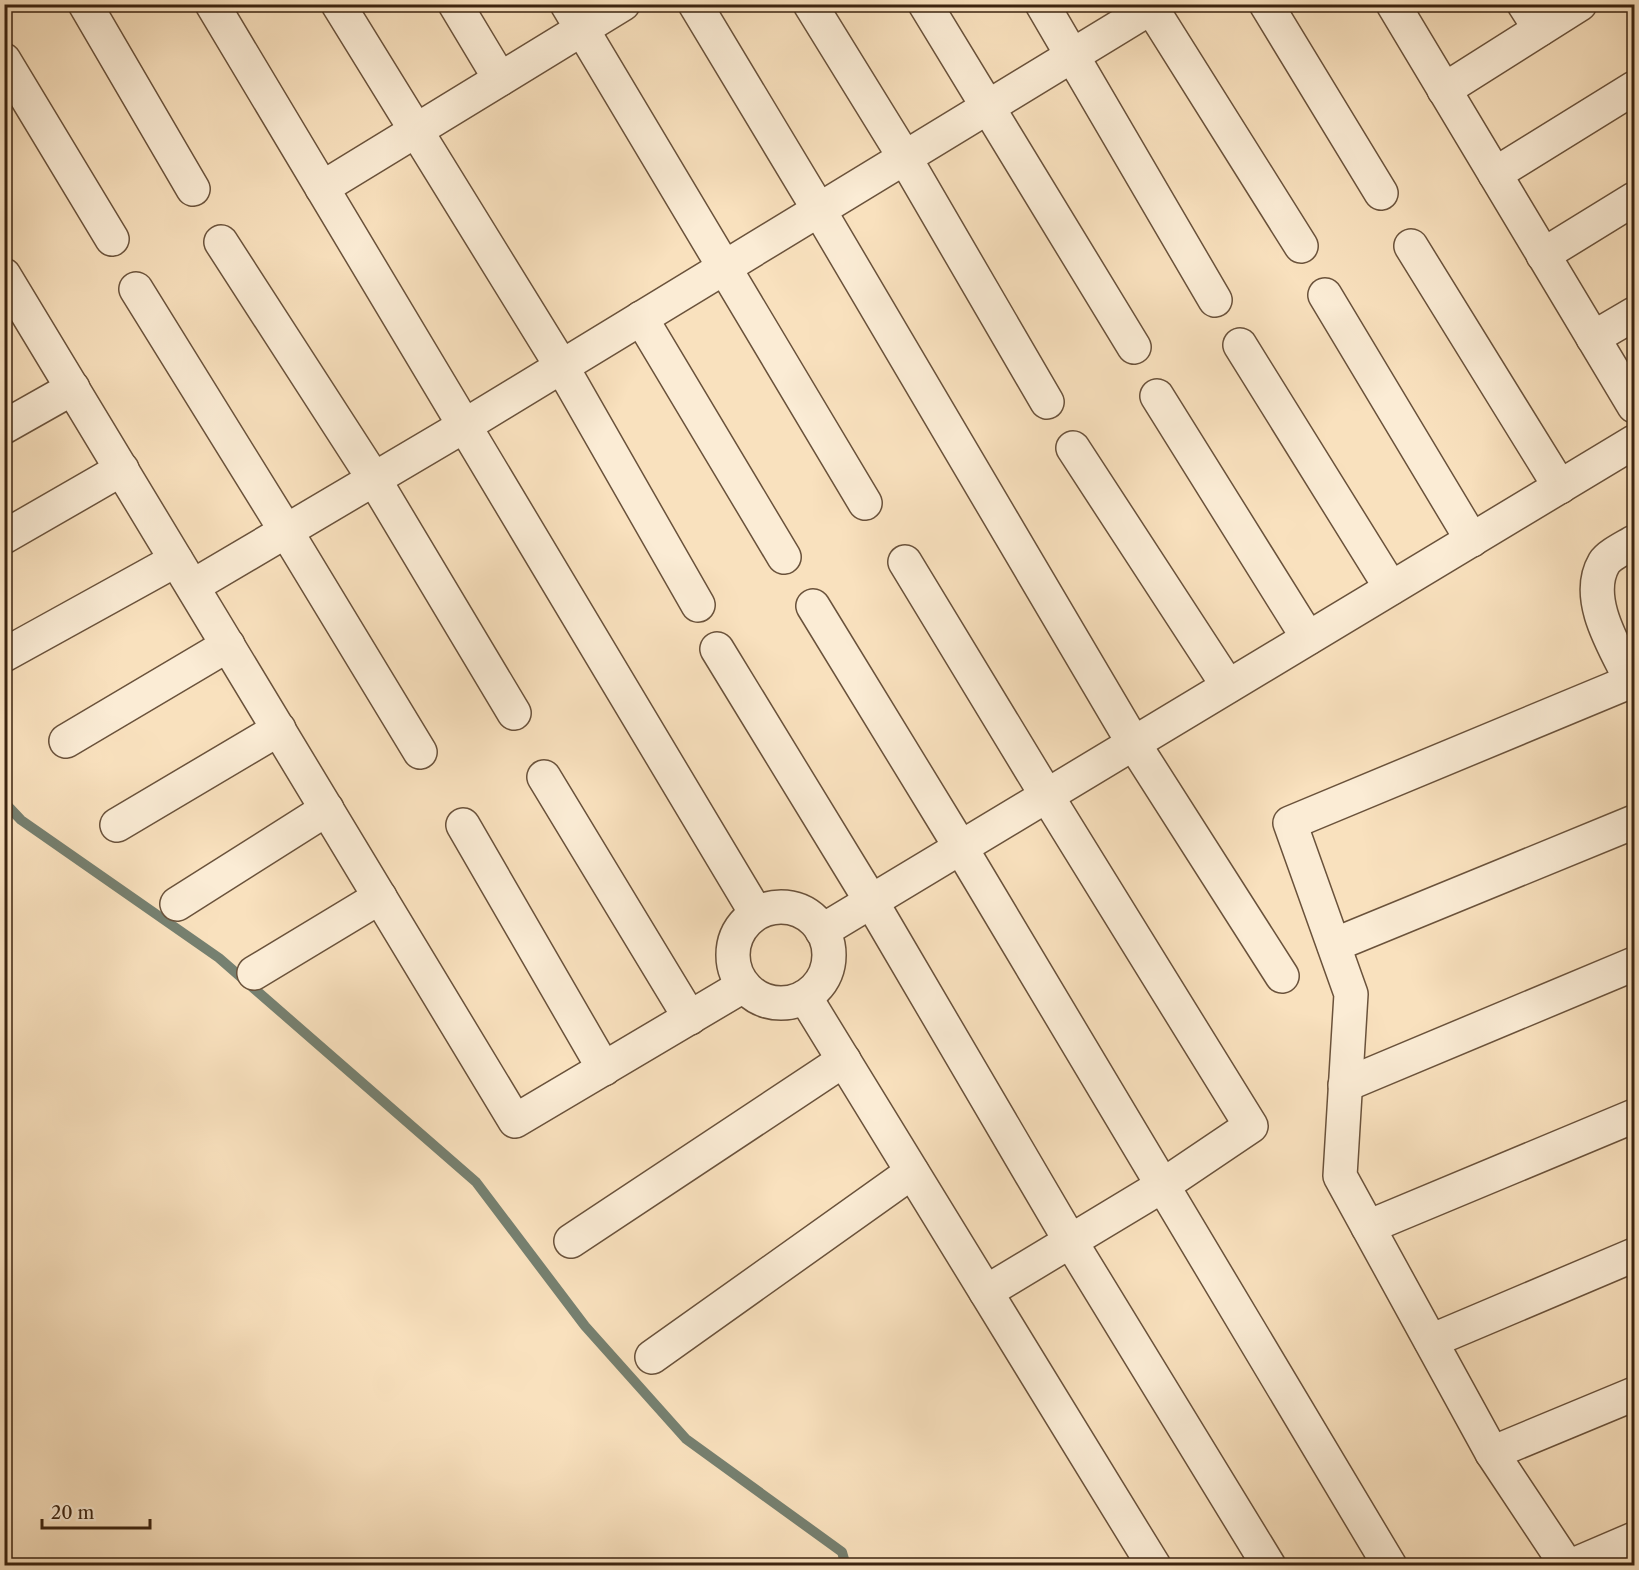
<svg xmlns="http://www.w3.org/2000/svg" width="1639" height="1570" viewBox="0 0 1639 1570" font-family="'Libre Caslon Text',serif">
  <rect width="100%" height="100%" fill="#f9e1be"/>
  <filter id="stains"><feTurbulence type="fractalNoise" baseFrequency=".00333" numOctaves="4"/><feColorMatrix values="0 0 0 0 .2 0 0 0 0 .09 0 0 0 0 .02 0 0 0 .5 -.17"/></filter>
  <radialGradient id="worn" r=".72"><stop offset=".6" stop-color="#630" stop-opacity="0"/><stop offset="1" stop-color="#630" stop-opacity=".3"/></radialGradient>
  <g fill="none" stroke-linecap="round" stroke-linejoin="round">
    <path stroke="#768070" stroke-width="10" d="M4 802 21 820 219 958 476 1182 585 1326 686 1439 842 1552 846 1566"/>
    <g stroke="#6a523b" stroke-width="36">
      <g id="minor">
        <path d="M85 4 193 189"/>
        <path d="M212 4 756 913"/>
        <path d="M338 4 562 367 698 605"/>
        <path d="M455 4 500 79"/>
        <path d="M567 4 865 503"/>
        <path d="M695 4 819 210 1134 744 1282 976"/>
        <path d="M810 4 905 158 1047 402"/>
        <path d="M925 4 1134 347"/>
        <path d="M1042 4 1215 300"/>
        <path d="M1149 4 1301 246"/>
        <path d="M1266 4 1381 193"/>
        <path d="M1393 4 1634 406"/>
        <path d="M1524 4 1540 29"/>
        <path d="M4 60 112 239"/>
        <path d="M1444 90 1580 4"/>
        <path d="M1495 174 1634 88"/>
        <path d="M322 188 623 4"/>
        <path d="M221 242 374 479 514 713"/>
        <path d="M1411 246 1560 487"/>
        <path d="M1543 255 1634 199"/>
        <path d="M4 275 515 1121 743 986"/>
        <path d="M136 289 286 531 420 752"/>
        <path d="M1325 295 1472 540"/>
        <path d="M641 318 784 557"/>
        <path d="M1593 338 1634 314"/>
        <path d="M1240 345 1391 588"/>
        <path d="M1157 396 1308 638"/>
        <path d="M4 427 73 388"/>
        <path d="M1073 448 1228 686"/>
        <path d="M4 537 122 469"/>
        <path d="M905 562 1047 796 1251 1126 1162 1186 986 1292"/>
        <path d="M193 586 464 426 1157 4"/>
        <path d="M813 606 961 848 1390 1566"/>
        <path d="M717 649 871 901 1071 1242 1269 1566"/>
        <path d="M4 655 176 560"/>
        <path d="M1632 682C1616 649 1583 599 1604 563 1609 555 1626 547 1634 542"/>
        <path d="M66 741 228 645"/>
        <path d="M544 777 690 1018"/>
        <path d="M117 825 279 729"/>
        <path d="M463 825 604 1069"/>
        <path d="M177 904 327 809"/>
        <circle cx="781" cy="955" r="48"/>
        <path d="M822 931 1634 442"/>
        <path d="M1334 945 1634 822"/>
        <path d="M254 973 380 897"/>
        <path d="M805 997 1154 1566"/>
        <path d="M1345 1085 1634 964"/>
        <path d="M1368 1227 1634 1116"/>
        <path d="M571 1241 844 1060"/>
        <path d="M1431 1341 1634 1255"/>
        <path d="M652 1357 912 1172"/>
        <path d="M1492 1453 1634 1394"/>
        <path d="M1567 1566 1492 1453 1340 1176 1351 994 1290 823 1634 680"/>
        <path d="M1571 1566 1634 1539"/>
      </g>
    </g>
    <use href="#minor" stroke="#fbecd5" stroke-width="33"/>
  </g>
  <rect width="1639" height="1570" fill="none" stroke="#f9e1be" stroke-width="24"/>
  <rect x="6" y="6" width="1627" height="1558" fill="none" stroke="#3b230f" stroke-width="3"/>
  <rect x="12" y="12" width="1615" height="1546" fill="none" stroke="#3b230f" stroke-width="1.5"/>
  <path d="M42 1519v9h108v-9" fill="none" stroke="#3b230f" stroke-width="3"/>
  <text x="51" y="1519" font-size="18" fill="#3b230f" stroke="#fbecd5" stroke-width="4.5" paint-order="stroke">20 m</text>
  <rect width="100%" height="100%" filter="url(#stains)"/>
  <rect width="100%" height="100%" fill="url(#worn)"/>
</svg>
